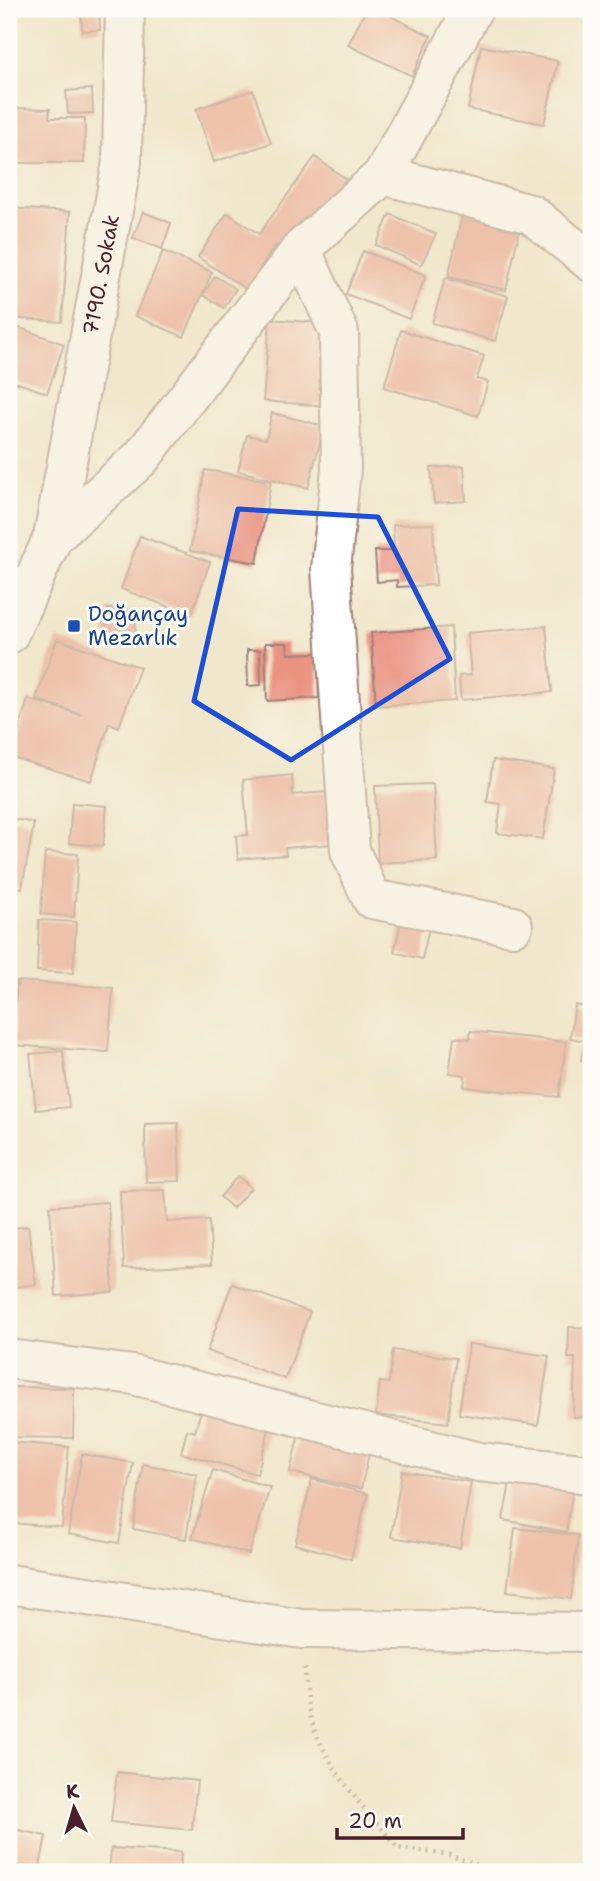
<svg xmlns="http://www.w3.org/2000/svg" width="600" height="1881" viewBox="0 0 600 1881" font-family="'Shantell Sans',sans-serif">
  <rect width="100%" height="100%" fill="#fdfcf7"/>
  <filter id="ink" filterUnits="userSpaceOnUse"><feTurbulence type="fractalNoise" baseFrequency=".0143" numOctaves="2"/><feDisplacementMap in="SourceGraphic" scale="14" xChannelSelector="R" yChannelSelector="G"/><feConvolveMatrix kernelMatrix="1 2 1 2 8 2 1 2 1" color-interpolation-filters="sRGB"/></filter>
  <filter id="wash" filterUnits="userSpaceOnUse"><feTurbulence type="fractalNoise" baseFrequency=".00686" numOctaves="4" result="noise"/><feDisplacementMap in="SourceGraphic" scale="28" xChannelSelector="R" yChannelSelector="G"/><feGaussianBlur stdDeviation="1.57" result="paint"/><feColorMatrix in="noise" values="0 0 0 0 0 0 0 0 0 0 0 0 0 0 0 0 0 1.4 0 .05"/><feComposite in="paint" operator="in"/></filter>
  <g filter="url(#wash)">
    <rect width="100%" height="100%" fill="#f1e7cc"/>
    <g id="blocks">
      <g fill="#ea9381">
        <path d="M81 9H99L100 30 82 31Z"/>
        <path d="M366 9H376L431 36 412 76 348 45Z"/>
        <path d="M481 46 558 61 544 124 468 109Z"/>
        <rect x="9" y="60" width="6" height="39"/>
        <path d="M92 89 93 113 68 114 66 91Z"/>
        <path d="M253 90 271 143 214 162 196 109Z"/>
        <path d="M15 108 50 109 49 118H85L84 163H9V117H15Z"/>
        <path d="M315 157 346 179 291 256 276 245 246 289 198 257 227 213 259 234Z"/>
        <path d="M464 207 522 219 506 290 448 277Z"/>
        <path d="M9 208 70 212 62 322 9 318Z"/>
        <path d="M143 212 171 223 162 249 133 238Z"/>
        <path d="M390 214 436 234 421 265 376 245Z"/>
        <path d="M163 251 212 272 184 337 135 316Z"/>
        <path d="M363 251 426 275 409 319 346 294Z"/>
        <path d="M215 276 236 289 224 308 203 295Z"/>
        <path d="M445 278 508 296 495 341 432 323Z"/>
        <path d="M270 319 332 324 326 406 263 401Z"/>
        <path d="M9 324 64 344 47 393 9 380Z"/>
        <path d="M401 330 484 356 477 379 488 382 478 416 384 387Z"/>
        <path d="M272 413 324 426 308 488 238 471 247 435 266 439Z"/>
        <path d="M464 466 466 501 434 503 431 468Z"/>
        <path d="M205 470 271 481 257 563 190 551Z"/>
        <path d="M433 524 436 585 397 587V580L377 582 375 551H394L393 525Z"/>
        <path d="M140 536 210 562 191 615 121 589Z"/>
        <path d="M108 609 137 612 134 643 105 639Z"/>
        <path d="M546 626 552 692 461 700 459 676 471 675 467 633Z"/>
        <path d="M451 627 455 701 376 706 371 633Z"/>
        <path d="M57 639 140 667 119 727 109 723 91 781 11 757 28 699 82 715 36 699Z"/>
        <path d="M265 643H287L288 654 317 653 319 698 267 701Z"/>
        <path d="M247 650H260L261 685 248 686Z"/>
        <path d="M493 760 554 769 543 839 497 833 501 804 487 802Z"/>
        <path d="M292 775 293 795 326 792 331 844 285 848 286 855 238 859 236 836 248 835 243 780Z"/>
        <path d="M433 784 437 860 378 863 375 786Z"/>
        <path d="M72 803 107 806 103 846 69 843Z"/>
        <path d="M9 818 34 823 22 888 9 885Z"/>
        <path d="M45 852 78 854 74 917 41 914Z"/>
        <path d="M39 920 76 922 73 973 37 971Z"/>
        <path d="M401 922 429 928 422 959 394 952Z"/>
        <path d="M17 981 113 988 108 1052 12 1045Z"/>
        <path d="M575 1005 591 1008V1042L570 1038Z"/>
        <path d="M470 1031 566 1042 559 1097 464 1087 465 1075 449 1073 454 1037 470 1039Z"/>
        <path d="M584 1043 591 1044V1062L581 1060Z"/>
        <path d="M63 1051 69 1107 36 1110 30 1054Z"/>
        <path d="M178 1123 180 1181 146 1182 145 1124Z"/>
        <path d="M238 1176 251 1188 233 1208 220 1197Z"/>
        <path d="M165 1190 167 1222 209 1220 212 1264 124 1268 120 1191Z"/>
        <path d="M108 1202 113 1292 56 1296 50 1206Z"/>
        <path d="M28 1226 36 1284 9 1288V1229Z"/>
        <path d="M232 1284 310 1312 285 1379 207 1351Z"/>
        <path d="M569 1327 591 1328V1418L573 1417 575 1358H568Z"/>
        <path d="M469 1344 549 1356 538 1425 459 1414Z"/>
        <path d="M393 1350 456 1358 448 1423 376 1415 380 1382 389 1383Z"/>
        <path d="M9 1387 74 1388 73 1438 9 1437Z"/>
        <path d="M204 1399 272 1418 257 1474 181 1453 187 1430 195 1432Z"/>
        <path d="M301 1425 370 1449 361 1489 290 1472Z"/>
        <path d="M9 1442 69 1447 62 1527 9 1523Z"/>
        <path d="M82 1454 133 1463 119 1543 68 1534Z"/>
        <path d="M143 1464 197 1474 186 1539 133 1529Z"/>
        <path d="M213 1470 270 1487 249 1554 192 1538Z"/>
        <path d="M402 1471 471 1482 460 1548 391 1537Z"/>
        <path d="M512 1473 574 1484 566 1532 503 1520Z"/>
        <path d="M312 1479 368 1494 351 1559 295 1544Z"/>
        <path d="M515 1528 578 1535 571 1599 507 1591Z"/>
        <path d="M589 1534H591V1573L585 1572Z"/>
        <path d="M117 1772 197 1781 192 1830 111 1822Z"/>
        <path d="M9 1828 46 1836 39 1872H9Z"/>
        <path d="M111 1848 181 1852 180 1872H109Z"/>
      </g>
    </g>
  </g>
  <g filter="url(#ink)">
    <use href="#blocks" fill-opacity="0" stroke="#9e837c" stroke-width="2"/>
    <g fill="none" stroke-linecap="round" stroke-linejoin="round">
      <g stroke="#9e837c" stroke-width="42">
        <g id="minor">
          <path d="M383 175 531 214 591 262"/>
          <path d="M301 249 339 332 341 469 331 569 350 851 372 899 513 926"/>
          <path d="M53 537 141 458 301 249 383 175 473 9"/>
          <path id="s1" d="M9 634 53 537 122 162 125 9"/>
          <path d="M9 1359 133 1375 479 1462 591 1474"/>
          <path d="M9 1584 302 1629 591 1632"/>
        </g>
      </g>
      <path stroke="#9e837c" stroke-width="4.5" stroke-dasharray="2 5" stroke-linecap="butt" d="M305 1668C306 1682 306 1698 309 1711 320 1761 366 1811 398 1848L449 1855 487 1868 489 1872"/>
      <use href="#minor" stroke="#fff" stroke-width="38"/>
    </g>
  </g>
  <path d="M0 0H600V1881H0ZM238 509 378 517 450 659 291 760 194 701Z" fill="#f1e7cc" fill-opacity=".55" fill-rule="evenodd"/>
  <path fill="none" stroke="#1d4ed8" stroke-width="5" stroke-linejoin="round" d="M238 509 378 517 450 659 291 760 194 701Z"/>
  <rect fill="#1a4fb4" stroke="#fdfcf7" stroke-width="2.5" x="67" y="619" width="14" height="14" rx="3.5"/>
  <g text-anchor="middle" stroke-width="6" stroke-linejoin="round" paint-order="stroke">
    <g font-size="21" fill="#4a1f2b" stroke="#fdfcf7">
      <text dy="7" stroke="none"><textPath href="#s1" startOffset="373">7190. Sokak</textPath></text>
    </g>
    <g font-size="21" fill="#164399" stroke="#fdfcf7" text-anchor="start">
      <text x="88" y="621">Doğançay<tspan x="88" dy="24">Mezarlık</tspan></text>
    </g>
  </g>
  <rect width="600" height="1881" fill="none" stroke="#fdfcf7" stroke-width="35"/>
  <g transform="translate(74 1808) rotate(355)" stroke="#fdfcf7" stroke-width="5" paint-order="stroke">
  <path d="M0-5L12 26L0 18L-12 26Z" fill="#4a1f2b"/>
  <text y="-10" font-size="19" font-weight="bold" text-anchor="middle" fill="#4a1f2b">K</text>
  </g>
  <path d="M337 1828v10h126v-10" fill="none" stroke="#4a1f2b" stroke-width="3.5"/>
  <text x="348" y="1828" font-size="21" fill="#4a1f2b" stroke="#fdfcf7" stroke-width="5" paint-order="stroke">20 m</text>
</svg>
